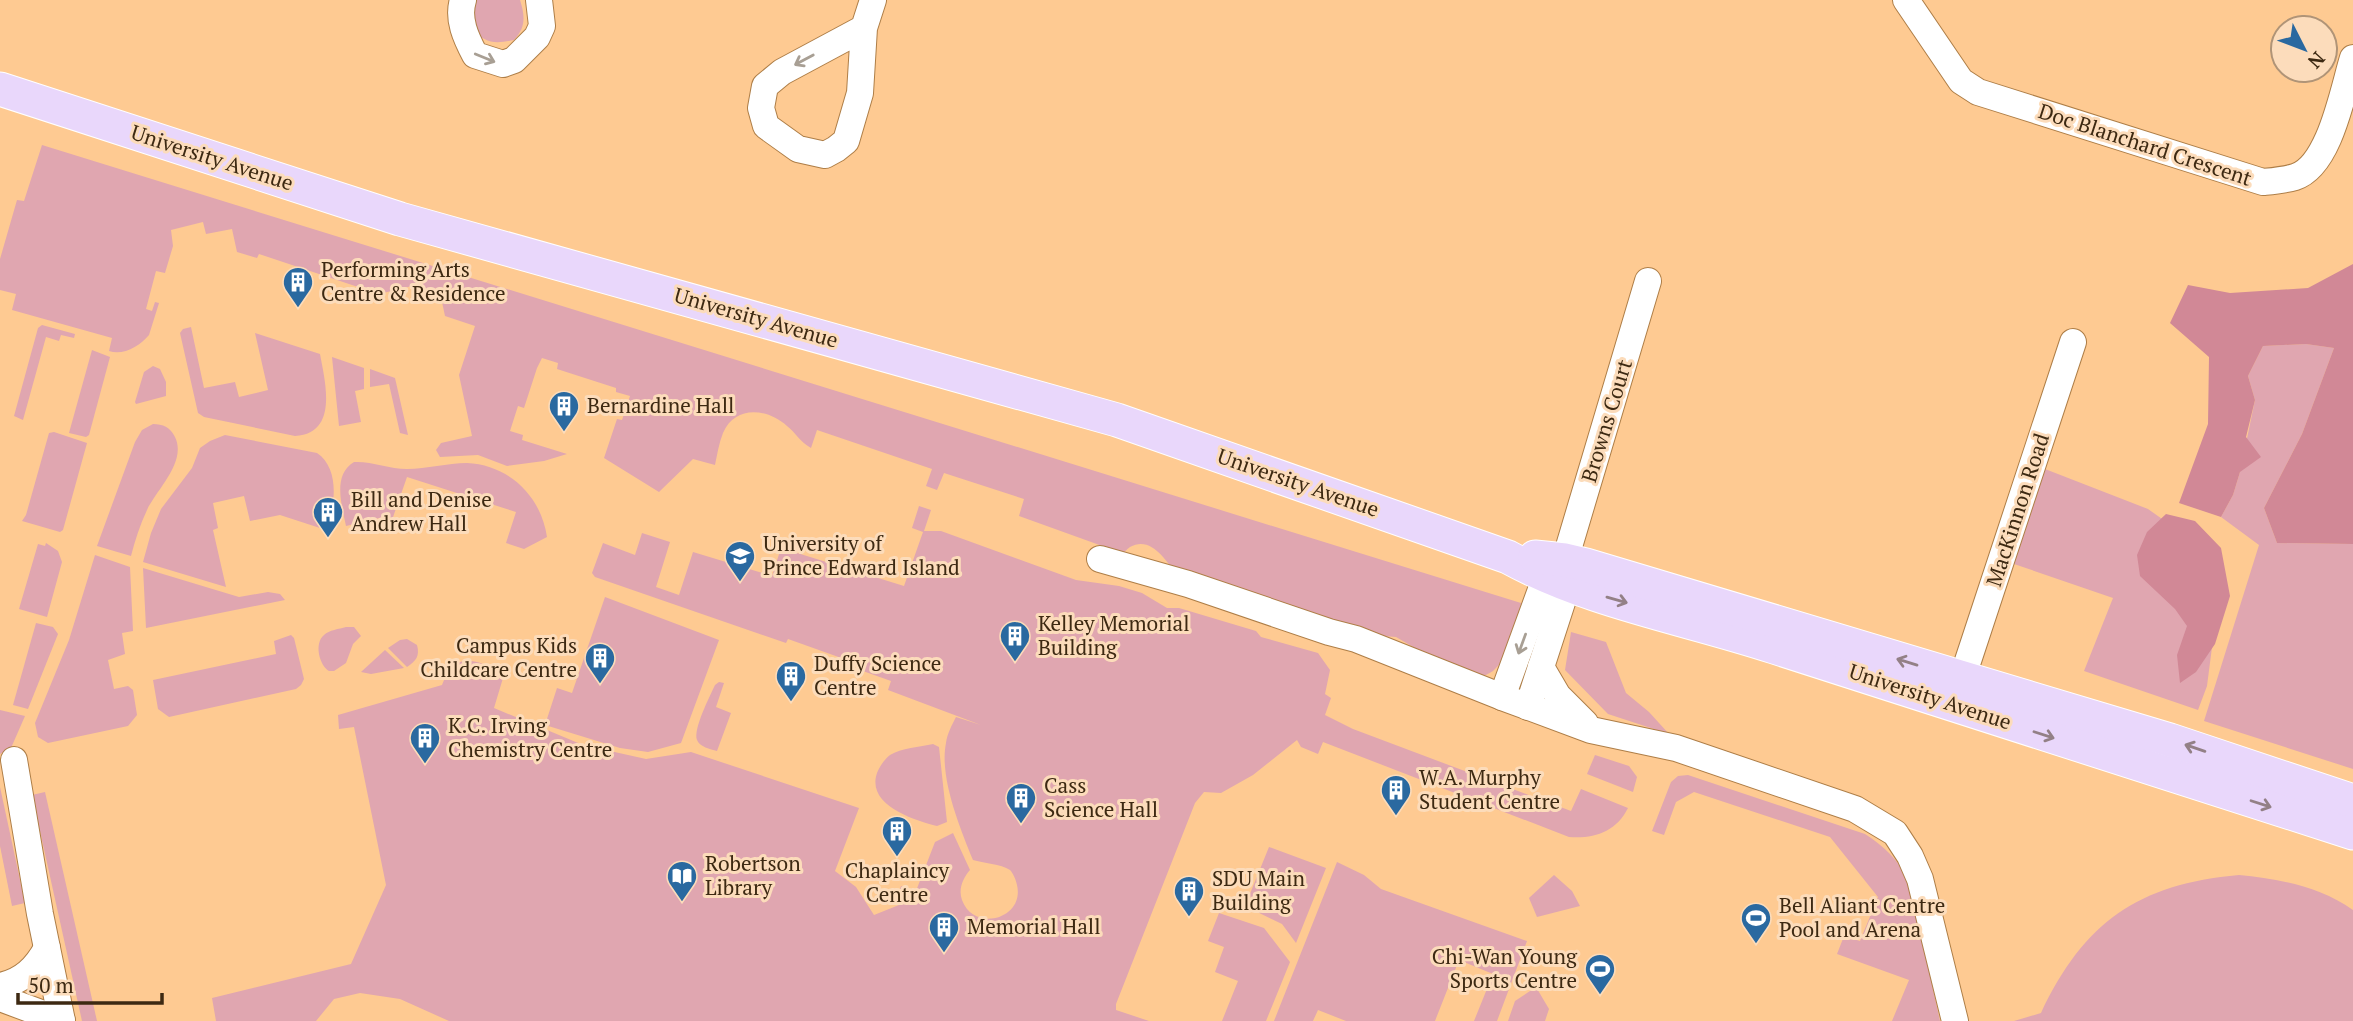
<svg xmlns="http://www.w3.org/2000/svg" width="2353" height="1021" viewBox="0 0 2353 1021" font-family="'PT Serif',serif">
  <rect width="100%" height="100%" fill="#feca92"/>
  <g fill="#e0a6b0">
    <path d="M475 0H520C525 16 526 27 514 40 495 44 485 44 472 28Z"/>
    <path d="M42 145 1521 603C1519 621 1507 660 1493 671 1489 674 1483 676 1478 678L1427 655 1396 637 1370 635 1177 574C1166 561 1151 535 1130 547 1124 551 1119 559 1114 564L1105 547 1019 516 1024 499 944 473 937 490 926 486 932 469 817 430 811 448C800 442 796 433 787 426 767 408 735 405 723 433 719 443 717 455 715 465L693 459 659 492 604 458 617 419 622 420 630 396 616 392V388L557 369 558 363 542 358 537 368 524 408 518 406 510 431 523 435 522 440 567 454 544 461 507 466 478 455 440 457 436 450 441 443 472 436 459 375 475 326 445 316 439 288 414 293 412 286 379 294 259 254 257 258 237 252 232 229 206 234 203 222 171 230 173 246 165 273 156 271 146 309 152 311 155 302 159 303 149 335C140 346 123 356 109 351L112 338 12 310 16 294 0 290V259L17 200 24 201Z"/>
    <path d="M42 325 75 334 74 338 61 335 59 341 46 337 23 420 14 416 38 328Z"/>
    <path d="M191 327 204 388 235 382 239 397 268 390 255 333 320 354C325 382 339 433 295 436L204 417 198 413 180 333 183 329Z"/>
    <path d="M2306 344 2334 348 2302 434 2264 508 2277 543 2353 544V769L2204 721 2259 545 2221 517 2233 495 2240 472 2255 400 2248 376 2263 346Z"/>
    <path d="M92 350 110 357 89 435 86 437 69 433Z"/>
    <path d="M332 357 364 368V389L355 391 361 422 339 426Z"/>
    <path d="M153 366 160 369 166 382V396L136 404 135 402 144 372Z"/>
    <path d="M370 369 395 378 408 435 400 433 389 384 370 387Z"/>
    <path d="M153 424C163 424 170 427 175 437 187 462 157 489 147 510 140 525 135 540 131 556L97 546 135 442 142 430Z"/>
    <path d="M54 432 87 443 63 530 60 532 22 521 26 515 49 433Z"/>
    <path d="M225 435 317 453C334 464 336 489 332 507 330 514 325 522 323 529L280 515 250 521 244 496 213 503 218 528 213 530 226 587 143 562 151 533 161 509 192 468 200 448 210 441Z"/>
    <path d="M354 462C371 461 389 469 407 469 427 469 447 463 467 463 509 465 541 496 547 537L524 549 506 543 516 512 407 477 392 520 384 517 346 526C342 506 332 475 354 462Z"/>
    <path d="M2045 469 2148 509 2223 562 2207 686 2198 710 2084 671 2113 598 2014 564Z"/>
    <path d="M919 506 931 510 924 531H941L1076 580 1119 586 1142 593 1167 608H1179L1256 631 1261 637 1318 653 1330 670 1325 694 1331 698 1325 715 1353 729 1571 811 1581 789 1628 808C1616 832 1594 839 1569 837L1323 742 1318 754 1301 747 1297 740 1253 775 1221 793 1204 792 1195 803 1116 1004V1010L1149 1021H449L400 999 360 993 334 999 316 1021H216L212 998 351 964 386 885 354 727 339 729 338 715 442 685C445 678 448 669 454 665 470 654 493 667 503 678L494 708 583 745 646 759 691 752 859 808 835 871 856 887 874 915 899 905 897 897 901 886 916 891 935 842 953 833 970 870C963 878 958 889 962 900 974 933 1025 919 1017 885 1016 880 1013 873 1010 870 1001 864 983 863 973 860 960 828 939 777 946 743 947 734 952 725 956 717L981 725 888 690 891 681 860 670 861 665 788 639 786 643 595 577 592 573 603 543 635 555 642 533 670 542 656 587 679 595 693 552 772 576 781 548 904 586 923 532 912 528Z"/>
    <path d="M46 543 58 551 62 562 47 617 19 609 38 544 45 546Z"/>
    <path d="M95 555 130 567 133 631 122 633 125 654 108 660 114 689 128 686 133 690 137 715 128 726 48 743 38 737 35 723 69 640Z"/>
    <path d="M143 568 239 597 268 592 280 594 285 600 146 628Z"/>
    <path d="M605 597 719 640 681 743 648 752 620 748 545 725 557 688 572 693Z"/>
    <path d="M36 623 53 627 58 634 28 709 13 705Z"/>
    <path d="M346 627H354L361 636 353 644 346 663 334 671H329C319 665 314 643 324 635 329 630 339 629 346 627Z"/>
    <path d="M1571 632 1606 642 1626 693 1649 712 1669 734 1608 714 1565 670Z"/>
    <path d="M291 635 294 638 304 679 301 685 296 689 169 717 158 709 153 680 276 654 274 641Z"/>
    <path d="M407 639 417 645C420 656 416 661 407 667L388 648 400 640Z"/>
    <path d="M385 650 404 668 371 674 361 672Z"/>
    <path d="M719 682 724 683 716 707 731 713 717 751C710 749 700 747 697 740 693 729 710 696 715 685Z"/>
    <path d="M0 710 25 716 11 748 0 754Z"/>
    <path d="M933 744 939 747 947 822 937 826C914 820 866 805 877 773 880 766 884 760 890 755 901 748 920 747 933 744Z"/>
    <path d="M1595 755 1629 766 1637 777 1633 792 1587 774Z"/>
    <path d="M1688 775 1865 834C1885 847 1897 859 1909 880L1940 1021H1892L1909 980 1837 954 1844 936 1860 941 1878 897 1830 837 1694 792 1676 802 1664 835 1652 831 1671 782 1678 776Z"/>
    <path d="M0 787 25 903 12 906 0 846Z"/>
    <path d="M45 792 97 1021H82L32 795Z"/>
    <path d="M1269 847 1326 868 1296 943 1282 924 1245 906Z"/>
    <path d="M1337 862 1364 875 1381 889 1527 941 1497 1021H1474L1493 974 1459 960 1435 1021H1346L1318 1010 1313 1021H1274Z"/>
    <path d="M1554 875 1572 891 1580 906 1537 917 1529 898Z"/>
    <path d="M2239 875C2279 879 2319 886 2353 910V1021H2014L2041 1013C2084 922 2138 884 2239 875Z"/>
    <path d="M1219 913 1264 928 1290 962 1266 1021H1222L1238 981 1215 972 1224 947 1208 941Z"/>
    <path d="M1536 987 1549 1009 1545 1021H1508L1515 1001Z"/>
  </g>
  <g fill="#d18896">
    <path d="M2353 264V544L2277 543 2264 508 2302 434 2334 348 2306 344 2263 346 2248 376 2255 400 2246 437 2261 457 2240 472 2233 495 2221 517 2179 503 2208 424 2209 357 2170 323 2188 285 2230 293 2308 288Z"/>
    <path d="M2166 514 2195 521 2221 548 2230 596 2215 644 2196 672 2180 683 2177 655 2187 626 2175 609 2140 576 2137 555 2147 532Z"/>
  </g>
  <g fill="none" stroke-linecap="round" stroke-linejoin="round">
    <g stroke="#ae7e47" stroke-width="28">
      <g id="minor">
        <path d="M463 0C457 19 466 38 475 55L503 64 514 60 537 37 542 26 539 0"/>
        <path d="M1906 0 1961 81 1978 92 2263 182C2273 181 2285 180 2295 177 2330 166 2343 90 2353 58"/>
        <path d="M864 28 782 72 765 86 761 108 766 126 798 149 825 155 836 149 846 141 860 93 864 28 873 0"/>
        <path d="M1100 559 1188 584 1329 632 1356 639 1502 697 1591 730 1676 748 1855 809 1895 833 1910 856 1920 879 1955 1021"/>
        <path d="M1541 667 1558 696 1585 723"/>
        <path d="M1962 679 2073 342"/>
        <path d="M1502 697 1546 576 1561 563"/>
        <path d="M1528 707 1568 584 1565 560 1648 281"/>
        <path d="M14 760 40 914 62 1021"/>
        <path d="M0 986C23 981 36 968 47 948"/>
        <path d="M0 998 62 1021"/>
      </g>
    </g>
    <g stroke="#fff" stroke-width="35">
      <g id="major">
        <path d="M0 89 400 219 1117 420 1508 557C1590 602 1686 618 1774 647 1967 709 2160 771 2353 833"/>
        <path d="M1535 557 1565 560 1586 565 2170 740 2353 801"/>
      </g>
    </g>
    <use href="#minor" stroke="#fff" stroke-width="26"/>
    <use href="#major" stroke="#e9d7fb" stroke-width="33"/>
  </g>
  <defs><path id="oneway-shaft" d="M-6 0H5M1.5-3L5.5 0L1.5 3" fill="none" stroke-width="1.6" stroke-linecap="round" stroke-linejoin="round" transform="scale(1.75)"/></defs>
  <g stroke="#a89f94">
    <use href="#oneway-shaft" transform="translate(485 58) rotate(22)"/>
    <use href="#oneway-shaft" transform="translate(804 60) rotate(152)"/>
    <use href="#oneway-shaft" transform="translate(1522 644) rotate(110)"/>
  </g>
  <g stroke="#938086">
    <use href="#oneway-shaft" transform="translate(1617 600) rotate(16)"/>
    <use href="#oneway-shaft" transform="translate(1907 662) rotate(-163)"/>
    <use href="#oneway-shaft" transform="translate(2044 735) rotate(18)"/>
    <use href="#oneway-shaft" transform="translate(2195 748) rotate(-161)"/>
    <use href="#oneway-shaft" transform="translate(2261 804) rotate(18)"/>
  </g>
  <defs>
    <g id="building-pin" transform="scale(1.575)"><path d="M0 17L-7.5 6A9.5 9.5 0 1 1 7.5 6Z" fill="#2a69a0" stroke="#fcdcbb"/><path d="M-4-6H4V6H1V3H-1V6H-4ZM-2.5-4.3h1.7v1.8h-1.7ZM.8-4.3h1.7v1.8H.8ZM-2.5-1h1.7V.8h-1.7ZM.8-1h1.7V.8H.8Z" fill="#fff"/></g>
    <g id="university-pin" transform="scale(1.575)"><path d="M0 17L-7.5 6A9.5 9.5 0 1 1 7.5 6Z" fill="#2a69a0" stroke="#fcdcbb"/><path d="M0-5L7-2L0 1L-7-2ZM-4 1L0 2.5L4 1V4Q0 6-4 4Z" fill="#fff"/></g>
    <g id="library-pin" transform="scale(1.575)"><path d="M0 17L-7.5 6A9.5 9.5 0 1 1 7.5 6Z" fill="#2a69a0" stroke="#fcdcbb"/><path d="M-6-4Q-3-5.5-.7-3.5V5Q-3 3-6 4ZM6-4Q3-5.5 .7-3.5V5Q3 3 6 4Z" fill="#fff"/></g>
    <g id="stadium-pin" transform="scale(1.575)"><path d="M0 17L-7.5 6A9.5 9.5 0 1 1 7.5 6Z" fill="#2a69a0" stroke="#fcdcbb"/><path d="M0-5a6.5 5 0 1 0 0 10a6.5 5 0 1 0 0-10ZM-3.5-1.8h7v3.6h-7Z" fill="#fff"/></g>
  </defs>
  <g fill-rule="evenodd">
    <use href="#building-pin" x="298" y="282"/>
    <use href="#building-pin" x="564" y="406"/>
    <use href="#building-pin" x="328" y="512"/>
    <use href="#university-pin" x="740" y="556"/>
    <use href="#building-pin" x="1015" y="636"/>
    <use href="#building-pin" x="600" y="658"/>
    <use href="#building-pin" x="791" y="676"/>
    <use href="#building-pin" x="425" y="738"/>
    <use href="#building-pin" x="1396" y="790"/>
    <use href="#building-pin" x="1021" y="798"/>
    <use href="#building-pin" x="897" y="831"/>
    <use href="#library-pin" x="682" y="876"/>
    <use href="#building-pin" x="1189" y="891"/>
    <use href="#stadium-pin" x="1756" y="918"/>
    <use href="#building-pin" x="944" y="927"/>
    <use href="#stadium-pin" x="1600" y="969"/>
  </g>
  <g text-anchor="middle" stroke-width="6" stroke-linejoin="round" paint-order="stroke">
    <g font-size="21" fill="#3d2912" stroke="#fcdcbb">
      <text transform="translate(2145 145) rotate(18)" y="7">Doc Blanchard Crescent</text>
      <text transform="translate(212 158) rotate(18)" y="7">University Avenue</text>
      <text transform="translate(756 318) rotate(16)" y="7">University Avenue</text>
      <text transform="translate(1607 421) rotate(-73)" y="7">Browns Court</text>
      <text transform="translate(1298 483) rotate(19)" y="7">University Avenue</text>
      <text transform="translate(2018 510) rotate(-72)" y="7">MacKinnon Road</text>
      <text transform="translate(1930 697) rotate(18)" y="7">University Avenue</text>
    </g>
    <g font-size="21" fill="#3d2912" stroke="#fcdcbb" text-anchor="start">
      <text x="321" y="277">Performing Arts<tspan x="321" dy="24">Centre &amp; Residence</tspan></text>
      <text x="587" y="413">Bernardine Hall</text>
      <text x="351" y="507">Bill and Denise<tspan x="351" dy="24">Andrew Hall</tspan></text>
      <text x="763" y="551">University of<tspan x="763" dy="24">Prince Edward Island</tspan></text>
      <text x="1038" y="631">Kelley Memorial<tspan x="1038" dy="24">Building</tspan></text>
      <text x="577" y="653" text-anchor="end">Campus Kids<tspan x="577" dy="24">Childcare Centre</tspan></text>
      <text x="814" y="671">Duffy Science<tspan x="814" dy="24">Centre</tspan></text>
      <text x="448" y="733">K.C. Irving<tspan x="448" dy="24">Chemistry Centre</tspan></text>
      <text x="1419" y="785">W.A. Murphy<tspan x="1419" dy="24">Student Centre</tspan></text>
      <text x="1044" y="793">Cass<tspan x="1044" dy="24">Science Hall</tspan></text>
      <text x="705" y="871">Robertson<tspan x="705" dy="24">Library</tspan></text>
      <text x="897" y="878" text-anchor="middle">Chaplaincy<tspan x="897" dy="24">Centre</tspan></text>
      <text x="1212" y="886">SDU Main<tspan x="1212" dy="24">Building</tspan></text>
      <text x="1779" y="913">Bell Aliant Centre<tspan x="1779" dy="24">Pool and Arena</tspan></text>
      <text x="967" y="934">Memorial Hall</text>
      <text x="1577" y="964" text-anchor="end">Chi-Wan Young<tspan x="1577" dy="24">Sports Centre</tspan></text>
    </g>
  </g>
  <g transform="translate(2304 49) rotate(132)"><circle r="33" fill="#fcdcbb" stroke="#b09477" stroke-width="2"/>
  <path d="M0-5L12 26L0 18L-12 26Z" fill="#2a69a0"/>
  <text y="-10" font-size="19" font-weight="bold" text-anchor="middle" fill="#3d2912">N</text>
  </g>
  <path d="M18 993v10h144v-10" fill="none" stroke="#3d2912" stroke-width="3.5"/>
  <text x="28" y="993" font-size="21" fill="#3d2912" stroke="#fcdcbb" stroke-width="5" paint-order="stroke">50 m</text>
</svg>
